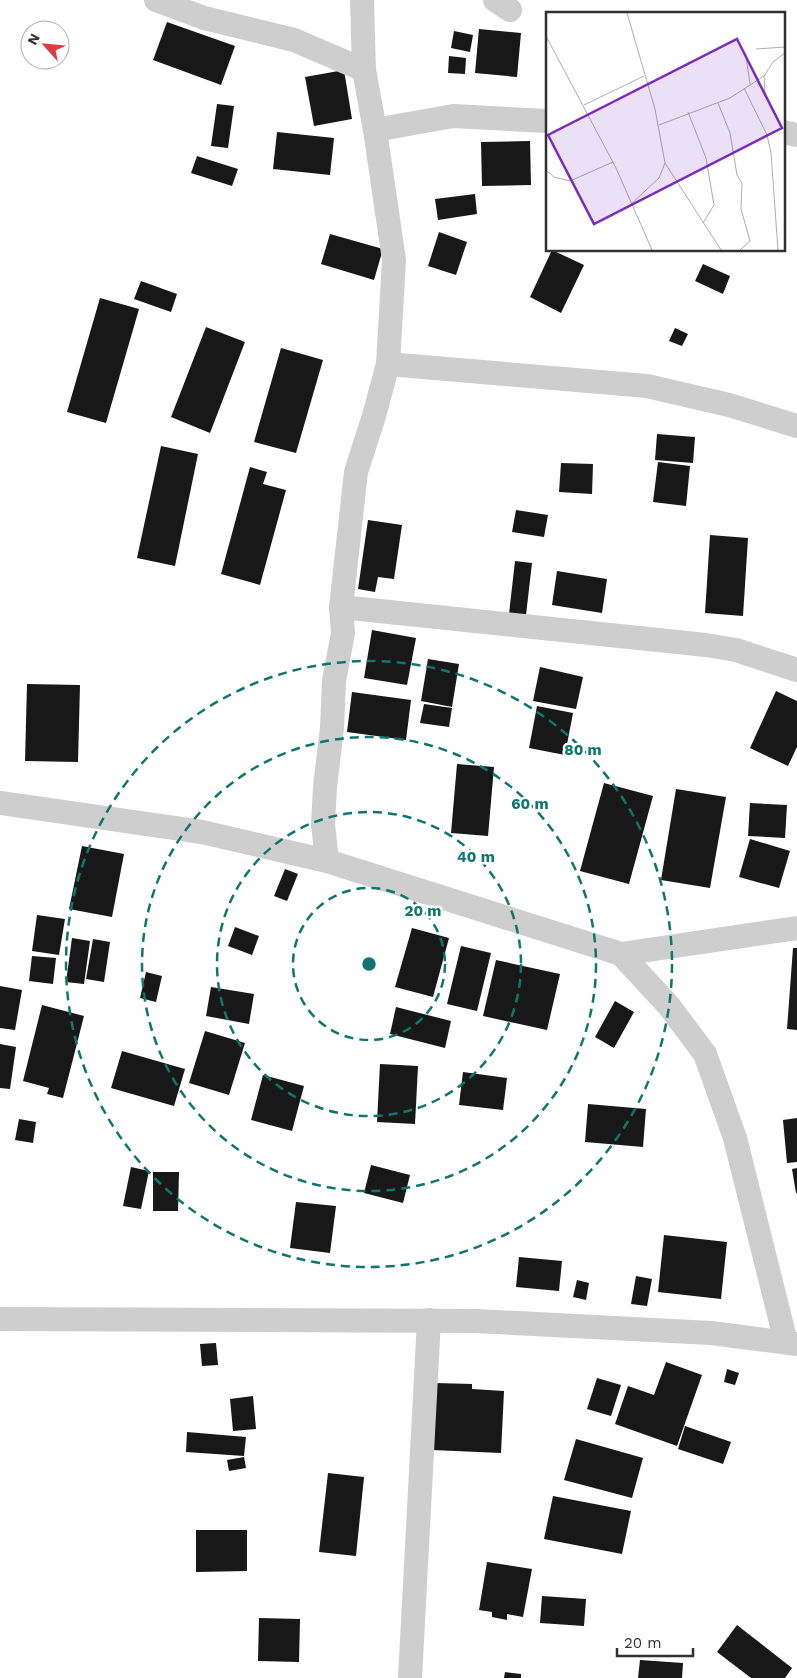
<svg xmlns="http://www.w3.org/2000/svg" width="797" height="1678" viewBox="0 0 797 1678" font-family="'Work Sans',sans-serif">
  <rect width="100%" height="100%" fill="#fff"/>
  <g fill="#181818">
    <path d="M167 22 235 46 221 85 153 60Z"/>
    <path d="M479 29 521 33 517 77 475 73Z"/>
    <path d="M454 31 473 35 470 52 451 48Z"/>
    <path d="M449 56 466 58 465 74 448 73Z"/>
    <path d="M344 70 352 119 314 126 305 77Z"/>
    <path d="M217 104 234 106 228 148 211 146Z"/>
    <path d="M277 132 334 138 330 175 273 169Z"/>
    <path d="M530 141 531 185 482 186 481 142Z"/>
    <path d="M197 156 238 169 232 186 191 173Z"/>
    <path d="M475 194 477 214 438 220 435 199Z"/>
    <path d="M439 232 467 242 456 275 428 266Z"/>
    <path d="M330 234 383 249 374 280 321 264Z"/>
    <path d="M552 250 584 265 561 313 530 297Z"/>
    <path d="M703 264 730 276 723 294 695 281Z"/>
    <path d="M141 281 177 294 171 312 134 299Z"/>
    <path d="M100 298 139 309 106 423 67 412Z"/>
    <path d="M206 327 245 342 210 433 171 417Z"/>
    <path d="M675 328 688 334 682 346 669 341Z"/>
    <path d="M281 348 323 360 296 453 254 442Z"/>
    <path d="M657 434 695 437 693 463 655 460Z"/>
    <path d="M161 446 198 454 175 566 137 558Z"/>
    <path d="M658 462 690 466 686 506 653 502Z"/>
    <path d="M561 463 593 464 592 494 559 492Z"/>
    <path d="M250 467 267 472 263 484 286 490 260 585 221 574Z"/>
    <path d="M516 510 548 515 544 537 512 532Z"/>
    <path d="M368 520 402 525 394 579 378 577 375 592 358 589Z"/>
    <path d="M710 535 748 538 743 616 705 613Z"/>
    <path d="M515 561 532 563 526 615 509 614Z"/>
    <path d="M557 571 607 579 602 613 552 605Z"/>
    <path d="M372 630 416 638 407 685 364 678Z"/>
    <path d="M428 659 459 664 452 707 421 701Z"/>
    <path d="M540 667 583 677 576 709 533 701Z"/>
    <path d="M27 684 80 685 78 762 25 761Z"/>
    <path d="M776 691 797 701V747L788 766 750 748Z"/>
    <path d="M352 692 411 700 406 740 347 732Z"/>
    <path d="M424 704 452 708 449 727 420 723Z"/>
    <path d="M537 706 573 713 565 755 529 748Z"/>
    <path d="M457 764 494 767 488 836 451 833Z"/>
    <path d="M604 783 653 796 629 884 580 871Z"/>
    <path d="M676 789 726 797 710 888 661 880Z"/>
    <path d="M750 803 787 805 785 838 748 836Z"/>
    <path d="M750 839 790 851 779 888 739 877Z"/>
    <path d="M82 846 124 854 112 917 69 909Z"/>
    <path d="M285 869 298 874 287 901 274 896Z"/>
    <path d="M37 915 65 919 59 955 32 951Z"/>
    <path d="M235 927 259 936 252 955 228 946Z"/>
    <path d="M412 928 449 938 433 997 395 987Z"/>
    <path d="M72 938 90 941 84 984 66 982Z"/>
    <path d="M93 939 110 942 104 982 86 979Z"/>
    <path d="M461 946 491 953 477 1011 447 1004Z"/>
    <path d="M793 948H797V1030L787 1029Z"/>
    <path d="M32 956 56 958 53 984 29 981Z"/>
    <path d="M496 960 560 974 547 1030 483 1016Z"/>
    <path d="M146 972 162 976 156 1002 140 998Z"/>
    <path d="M0 986 22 990 15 1030 0 1028Z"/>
    <path d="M211 987 254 994 249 1024 206 1016Z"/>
    <path d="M615 1001 634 1012 614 1048 595 1037Z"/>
    <path d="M42 1005 84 1016 63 1098 47 1094 49 1088 23 1081Z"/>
    <path d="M396 1007 451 1021 445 1048 390 1034Z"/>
    <path d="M205 1031 245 1043 229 1095 189 1083Z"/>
    <path d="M0 1044 16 1047 10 1089 0 1088Z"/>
    <path d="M122 1051 185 1069 174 1106 111 1088Z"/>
    <path d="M380 1064 418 1066 415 1124 377 1122Z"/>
    <path d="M463 1072 507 1078 503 1110 459 1105Z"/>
    <path d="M263 1075 304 1086 292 1131 251 1120Z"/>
    <path d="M588 1104 646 1109 643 1147 585 1142Z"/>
    <path d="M797 1118V1162L787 1163 783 1120Z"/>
    <path d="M19 1119 36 1122 33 1143 15 1140Z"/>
    <path d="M371 1165 410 1175 403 1203 364 1193Z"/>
    <path d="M131 1167 149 1171 141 1209 123 1206Z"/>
    <path d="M797 1168V1193H796L792 1169Z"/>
    <path d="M153 1172H179L178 1211H153Z"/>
    <path d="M296 1202 336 1206 330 1253 290 1248Z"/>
    <path d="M664 1235 727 1242 721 1299 658 1292Z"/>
    <path d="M519 1257 562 1261 559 1291 516 1287Z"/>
    <path d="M636 1276 652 1279 647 1306 631 1304Z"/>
    <path d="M577 1280 589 1283 586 1300 573 1297Z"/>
    <path d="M216 1343 218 1365 202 1366 200 1344Z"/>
    <path d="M666 1362 702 1375 677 1446 615 1424 628 1386 654 1395Z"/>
    <path d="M727 1369 739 1373 735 1385 724 1382Z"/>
    <path d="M597 1378 621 1385 611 1416 587 1409Z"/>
    <path d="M435 1383 472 1384V1389L504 1391 501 1453 432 1450Z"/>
    <path d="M253 1396 256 1429 233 1431 230 1399Z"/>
    <path d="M685 1426 731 1442 723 1464 678 1449Z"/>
    <path d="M187 1432 246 1437 244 1456 186 1452Z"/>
    <path d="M576 1439 643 1458 632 1498 564 1480Z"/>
    <path d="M244 1457 246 1468 229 1471 227 1460Z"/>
    <path d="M328 1473 364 1477 356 1556 319 1552Z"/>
    <path d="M553 1496 631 1511 622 1554 544 1539Z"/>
    <path d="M196 1530H247V1571L196 1572Z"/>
    <path d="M487 1562 532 1569 523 1617 507 1614V1620L492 1617V1612L479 1610Z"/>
    <path d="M542 1596 586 1599 584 1626 540 1623Z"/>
    <path d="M259 1618 300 1619 299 1662 258 1661Z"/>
    <path d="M737 1625 792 1668 785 1678H751L717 1652Z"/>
    <path d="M640 1660 683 1663 682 1678H638Z"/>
    <path d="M505 1672 521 1674V1678H504Z"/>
  </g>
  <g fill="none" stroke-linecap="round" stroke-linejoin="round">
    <g stroke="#cecece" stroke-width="24">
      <path d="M156 0 204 18 294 40 364 70"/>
      <path d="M495 0 510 10"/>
      <path d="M375 130 453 116 547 121"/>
      <path d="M783 132 797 135"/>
      <path d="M388 364 647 386 729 405 797 426"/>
      <path d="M341 607 706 645 736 650 797 670"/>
      <path d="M0 803 202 832 327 861 621 954 669 1006 705 1054 735 1138 786 1342"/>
      <path d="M327 861 323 824 325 787 332 728 334 681 343 633 341 607 356 472 374 416 388 364 394 260 375 130 364 70 362 0"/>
      <path d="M621 954 797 928"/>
      <path d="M0 1319 476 1321 711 1333 797 1344"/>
      <path d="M410 1678 429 1320"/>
    </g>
  </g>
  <g fill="none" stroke="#0f766e" stroke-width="2.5" stroke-dasharray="9 6">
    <circle cx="369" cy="964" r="76"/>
    <circle cx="369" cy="964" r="152"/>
    <circle cx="369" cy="964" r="227"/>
    <circle cx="369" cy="964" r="303"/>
  </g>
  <g transform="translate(546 12)">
    <rect width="239" height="239" fill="#fff"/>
    <path fill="none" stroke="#adadad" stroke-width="1" d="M81 1 109 97 119 151 113 166 85 192M0 24 70 156 106 238M210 37 239 35M200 44 204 72M218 64 227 50 239 41M198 76 221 123 225 141 232 238M172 91 184 121 191 163 196 171 195 197 204 229 194 238M38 93 98 64M142 100 160 146 168 193 157 211M113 113 184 86 218 64 219 84M119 151 175 238M0 158 8 165 24 169 67 150"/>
    <path fill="#7b2cbf" fill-opacity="0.15" stroke="#7b2cbf" stroke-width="2.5" d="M191 27 236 116 48 212 2 123Z"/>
    <rect width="239" height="239" fill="none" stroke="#313131" stroke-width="2.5"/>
  </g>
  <circle cx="369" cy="964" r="8" fill="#0f766e" stroke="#fff" stroke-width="2.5"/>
  <g font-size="15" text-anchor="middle" font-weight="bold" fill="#0f766e" stroke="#fff" stroke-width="5" stroke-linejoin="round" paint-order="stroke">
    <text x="583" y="755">80 m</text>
    <text x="530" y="809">60 m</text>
    <text x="476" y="862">40 m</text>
    <text x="423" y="916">20 m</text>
  </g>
  <g transform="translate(45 45) rotate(297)"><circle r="24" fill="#ffffff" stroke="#adadad"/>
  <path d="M0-4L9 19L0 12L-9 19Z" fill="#e13a44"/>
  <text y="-8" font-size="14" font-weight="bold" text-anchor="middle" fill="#313131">N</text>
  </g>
  <path d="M617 1648v8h76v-8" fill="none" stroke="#313131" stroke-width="2.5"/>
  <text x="624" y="1648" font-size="15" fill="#313131" stroke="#ffffff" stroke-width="4" paint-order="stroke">20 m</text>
</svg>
